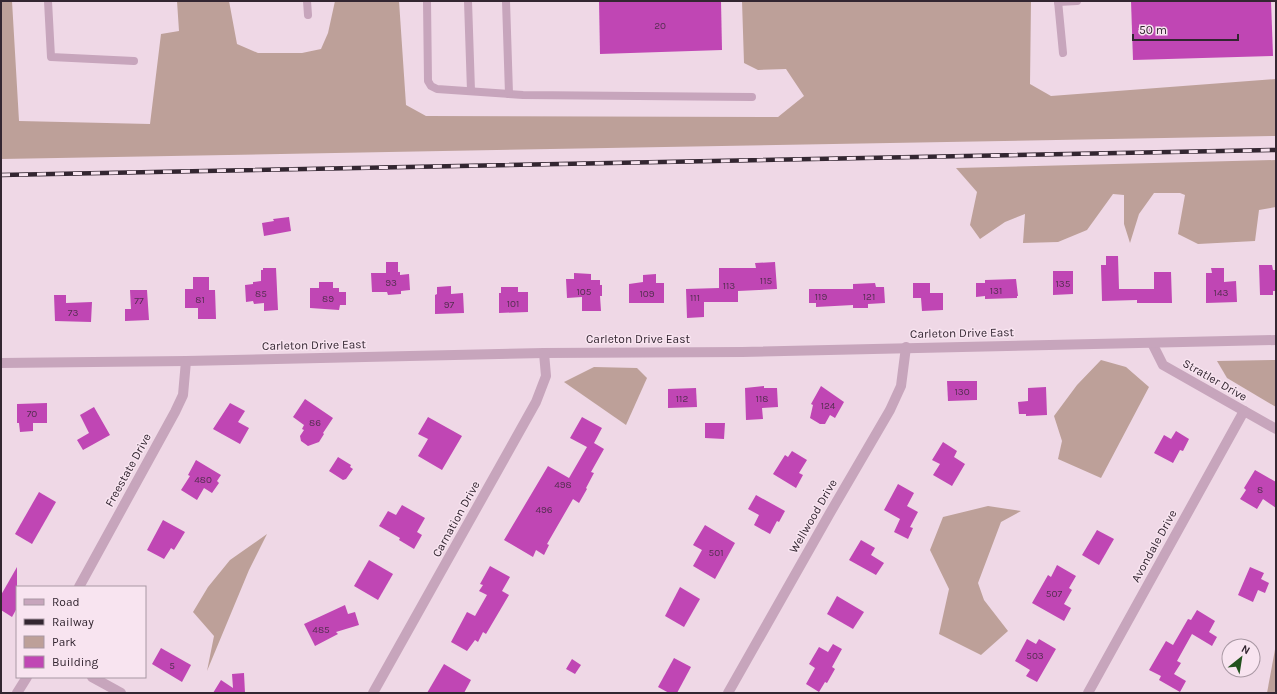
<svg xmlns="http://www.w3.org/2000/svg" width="1277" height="694" viewBox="0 0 1277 694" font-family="Karla,sans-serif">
  <rect width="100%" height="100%" fill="#efd8e6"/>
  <g fill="#bda099">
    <path d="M1 1H12L19 121 150 124 161 34 179 31 177 1H229L237 44 258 53H302L321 49 328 33 335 1H399L406 105 426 116 778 117 804 96 786 69 758 70 744 63 742 1H1031L1030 84 1051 96 1276 79V136L1 159Z"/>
    <path d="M1276 160V207L1259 210 1255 241 1198 244 1178 234 1185 195 1180 193H1154L1139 214 1130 243 1124 224V195L1113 194 1087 230 1058 242 1023 243 1025 214 1005 222 980 239 970 225 977 192 956 168Z"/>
    <path d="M1101 360 1126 367 1149 387 1101 478 1058 459 1062 441 1054 416 1077 385Z"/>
    <path d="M1276 360V407L1227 378 1217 361Z"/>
    <path d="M594 367 637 368 647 378 626 425 564 382Z"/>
    <path d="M988 506 1021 511 1001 522 978 583 984 600 1008 631 981 655 939 634 949 589 930 550 943 517Z"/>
    <path d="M267 534 249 570 207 671 214 636 193 612 208 587 230 560Z"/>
    <path d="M1276 644V693H1267Z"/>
  </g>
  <g fill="#c046b4">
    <path d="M599 1H721L722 50 600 54Z"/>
    <path d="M1131 1H1271L1273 56 1133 60Z"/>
    <path d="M289 217 291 231 264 236 262 223 274 221 273 219Z"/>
    <path d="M1106 256H1118L1119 289H1154V272H1171L1172 303H1137V300L1102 301 1101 265H1106Z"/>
    <path d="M386 262H398V272H400V275L409 274 410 290 401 291V294L388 295 387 292H372L371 273H386Z"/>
    <path d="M775 262 777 289 738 291V302H704V317L687 318 686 289 719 288V268H756L755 263Z"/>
    <path d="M1259 265H1272L1273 270H1276V291H1273V295H1260Z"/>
    <path d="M263 268H276L278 310 264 311V303L254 304 253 301 246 302 245 285 253 284V282L261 281V270H263Z"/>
    <path d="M1211 268H1224V282L1236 281 1237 302 1206 303V273H1212Z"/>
    <path d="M1053 271H1073V294L1053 295Z"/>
    <path d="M574 273 591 274V280H600V285H602V296H600L601 311H582V297L567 298 566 279H574Z"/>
    <path d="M656 274V283H664V303H629V284L643 282V275Z"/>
    <path d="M193 277H209V290H215L216 319H198V308H185V289H193Z"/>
    <path d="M1016 279 1018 296H1017V298L985 299V296L976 297V283H985V280Z"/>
    <path d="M319 282H333V288H339V292H346V305H340L339 310 310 308V288H319Z"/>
    <path d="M875 283 876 287H884L885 303 868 304V308H853V305L816 307V303H809V289H853V284Z"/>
    <path d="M913 283H930V293H943V310L922 311 921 298H913Z"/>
    <path d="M451 286V294L463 293 464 313 435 314V295L437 294V287Z"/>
    <path d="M501 287H518V292H528V312L499 313V293H501Z"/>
    <path d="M130 290H147L149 320 125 321V309H131Z"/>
    <path d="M54 295H66V303L92 302 91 322 55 321Z"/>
    <path d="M947 381H977V400L948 401Z"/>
    <path d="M764 386V388H777L778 407 762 408 763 419 746 420 745 388Z"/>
    <path d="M821 386 844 402 835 418 830 415 825 424H820L810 418 813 405 811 404Z"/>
    <path d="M1046 387 1047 415 1026 416V414H1019L1018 402 1028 401V388Z"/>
    <path d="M696 388 697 407 668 408V389Z"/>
    <path d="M305 399 333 418 323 433 324 434 319 442 308 446 301 441 300 436 304 430 302 429 304 425 293 417Z"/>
    <path d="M47 403V423H33V431L20 432 19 423H17V404Z"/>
    <path d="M230 403 245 411 238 422 249 428 240 444 213 429Z"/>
    <path d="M94 407 110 435 83 450 77 440 89 433 80 415Z"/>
    <path d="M428 417 462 436 442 470 418 456 428 439 418 434Z"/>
    <path d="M582 417 602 428 594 443 604 449 591 472 594 473 586 488 587 489 579 503 573 499 547 544 549 545 544 555 536 550 533 557 504 540 548 466 569 478 587 447 570 438Z"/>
    <path d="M705 423H725L724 439 705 438Z"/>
    <path d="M1176 431 1189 439 1183 451 1180 450 1173 463 1154 453 1164 435 1171 439Z"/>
    <path d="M943 442 957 451 954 457 965 464 952 486 933 475 940 464 932 460Z"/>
    <path d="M792 451 807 460 799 473 803 475 796 488 773 474 785 455 788 457Z"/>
    <path d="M338 457 351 465 350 467 353 469 346 479 343 480 329 471Z"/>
    <path d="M196 460 221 475 217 481 219 483 212 493 204 488 197 500 181 490 190 476 188 475Z"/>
    <path d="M1255 470 1276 482V508L1263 499 1257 509 1240 499 1246 490 1244 488Z"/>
    <path d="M898 484 914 493 907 506 918 512 910 527 913 528 908 539 894 532 900 519 884 510Z"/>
    <path d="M39 492 56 502 32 544 15 534Z"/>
    <path d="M756 495 785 511 779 522 777 521 770 534 754 525 759 515 748 509Z"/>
    <path d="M402 505 425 518 417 532 422 535 414 549 399 540 400 538 379 526 388 511 396 515Z"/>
    <path d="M163 520 185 532 174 550 171 548 164 559 147 550Z"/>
    <path d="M705 525 735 543 715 579 693 566 702 550 693 545Z"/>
    <path d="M1097 530 1114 539 1099 565 1082 555Z"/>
    <path d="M861 540 875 548 871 555 884 563 876 575 849 560Z"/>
    <path d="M369 560 393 574 378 600 354 586Z"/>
    <path d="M1057 565 1076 576 1069 588 1072 590 1064 604 1071 608 1064 621 1032 603 1048 575 1051 577Z"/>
    <path d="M490 566 510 577 502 591 509 595 486 634 483 632 478 642 475 640 467 651 451 642 467 612 475 616 487 595 479 591 483 585 480 584Z"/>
    <path d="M17 567V608L12 617 1 610V595Z"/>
    <path d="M1250 567 1264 573 1261 579 1269 583 1265 593 1258 590 1253 602 1238 595Z"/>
    <path d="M680 587 700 599 684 627 665 616Z"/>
    <path d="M837 596 864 612 853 629 827 614Z"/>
    <path d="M345 605 348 614 355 612 359 625 336 632 338 634 315 646 304 624Z"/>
    <path d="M1197 610 1215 621 1209 632 1217 637 1212 646 1192 634 1177 661 1181 663 1174 674 1186 681 1180 692 1159 680 1161 676 1149 670 1166 641 1173 645 1188 619 1191 620Z"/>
    <path d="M1027 639 1036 644 1039 639 1056 649 1037 682 1026 676 1030 670 1015 661Z"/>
    <path d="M833 644 842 649 832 667 835 669 827 683 825 682 819 692 806 684 815 668 809 664 819 647 828 652Z"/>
    <path d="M161 648 191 665 182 682 152 664Z"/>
    <path d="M674 658 691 667 677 693H669L658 687Z"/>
    <path d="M572 659 581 665 575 674 566 669Z"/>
    <path d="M444 664 471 680 464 693H427Z"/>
    <path d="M244 673 245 693H213L221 680 233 688 232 674Z"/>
  </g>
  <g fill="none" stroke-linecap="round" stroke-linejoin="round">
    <g stroke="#c7a5bc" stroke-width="8">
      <path d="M48 1 51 57 134 61"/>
      <path d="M307 1 308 15"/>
      <path d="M427 1 428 81 431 86 437 89 523 95 752 97"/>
      <path d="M468 1 471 91"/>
      <path d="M506 1 509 94"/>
      <path d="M1058 1 1063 53"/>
      <path d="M1058 2 1077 1"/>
    </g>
    <g stroke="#c7a5bc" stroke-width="10">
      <path d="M1152 343 1163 365 1276 429"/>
      <path d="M1 363 186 361 544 353 742 352 1276 340"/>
      <path d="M79 587 175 412 183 395 186 361"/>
      <path d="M92 677 121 693"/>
      <path d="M17 693 27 677"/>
      <path d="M373 693 536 402 546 376 544 353"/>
      <path d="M728 693 830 513 890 410 901 386 906 347"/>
      <path d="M1088 693 1244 411"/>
    </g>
    <g stroke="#332631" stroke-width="4.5">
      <path id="rail" d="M1 175 1276 150"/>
    </g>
    <use href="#rail" stroke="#f8e4f0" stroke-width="3" stroke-dasharray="9" stroke-linecap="butt"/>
  </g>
  <g text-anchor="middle" stroke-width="3" stroke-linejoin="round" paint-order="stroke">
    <g font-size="10" fill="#562e52">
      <text x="660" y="29">20</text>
      <text x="766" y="284">115</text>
      <text x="391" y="286">93</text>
      <text x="1063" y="287">135</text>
      <text x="729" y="289">113</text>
      <text x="996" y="294">131</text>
      <text x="584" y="295">105</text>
      <text x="1221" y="296">143</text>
      <text x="261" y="297">85</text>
      <text x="647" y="297">109</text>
      <text x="821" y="300">119</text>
      <text x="869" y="300">121</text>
      <text x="695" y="301">111</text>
      <text x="328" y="302">89</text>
      <text x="200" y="303">81</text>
      <text x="139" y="304">77</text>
      <text x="513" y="307">101</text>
      <text x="449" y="308">97</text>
      <text x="73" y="316">73</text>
      <text x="962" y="395">130</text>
      <text x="682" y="402">112</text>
      <text x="762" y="402">118</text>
      <text x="828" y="409">124</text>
      <text x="32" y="417">70</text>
      <text x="315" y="426">86</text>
      <text x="203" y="483">480</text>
      <text x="563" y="488">498</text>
      <text x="1260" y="493">8</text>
      <text x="544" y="513">496</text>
      <text x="716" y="556">501</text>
      <text x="1054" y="597">507</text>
      <text x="321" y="633">485</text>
      <text x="1035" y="659">503</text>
      <text x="172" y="669">5</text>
    </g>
    <g font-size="12" fill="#332631" stroke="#f8e4f0">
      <text transform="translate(962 333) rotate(-1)" y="4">Carleton Drive East</text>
      <text x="638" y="343">Carleton Drive East</text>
      <text transform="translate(314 345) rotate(-1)" y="4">Carleton Drive East</text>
      <text transform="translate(1215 380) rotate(30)" y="4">Stratler Drive</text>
      <text transform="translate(128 470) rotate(-61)" y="4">Freestate Drive</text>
      <text transform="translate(813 516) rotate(-60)" y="4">Wellwood Drive</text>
      <text transform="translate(456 519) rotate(-61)" y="4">Carnation Drive</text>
      <text transform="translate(1154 546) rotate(-61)" y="4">Avondale Drive</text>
    </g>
  </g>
  <rect width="1277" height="694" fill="none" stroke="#332631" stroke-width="4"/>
  <rect x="16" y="586" width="130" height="92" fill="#f8e4f0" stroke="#a998a4"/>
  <rect x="24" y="599" width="20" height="6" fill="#c7a5bc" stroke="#a998a4"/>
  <text x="52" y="606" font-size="12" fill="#332631">Road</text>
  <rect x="24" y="619" width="20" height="6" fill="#332631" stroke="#a998a4"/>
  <text x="52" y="626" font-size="12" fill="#332631">Railway</text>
  <rect x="24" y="636" width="20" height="12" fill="#bda099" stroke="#a998a4"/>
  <text x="52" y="646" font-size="12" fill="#332631">Park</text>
  <rect x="24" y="656" width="20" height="12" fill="#c046b4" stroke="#a998a4"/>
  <text x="52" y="666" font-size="12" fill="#332631">Building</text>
  <g transform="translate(1241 658) rotate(30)"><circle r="19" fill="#f8e4f0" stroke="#a998a4"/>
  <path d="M0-3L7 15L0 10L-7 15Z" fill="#22521e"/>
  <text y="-6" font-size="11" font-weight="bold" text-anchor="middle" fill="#332631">N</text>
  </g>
  <path d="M1133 34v6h105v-6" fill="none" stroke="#332631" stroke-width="2"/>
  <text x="1139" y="34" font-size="12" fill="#332631" stroke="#f8e4f0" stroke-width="3" paint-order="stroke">50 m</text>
</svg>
